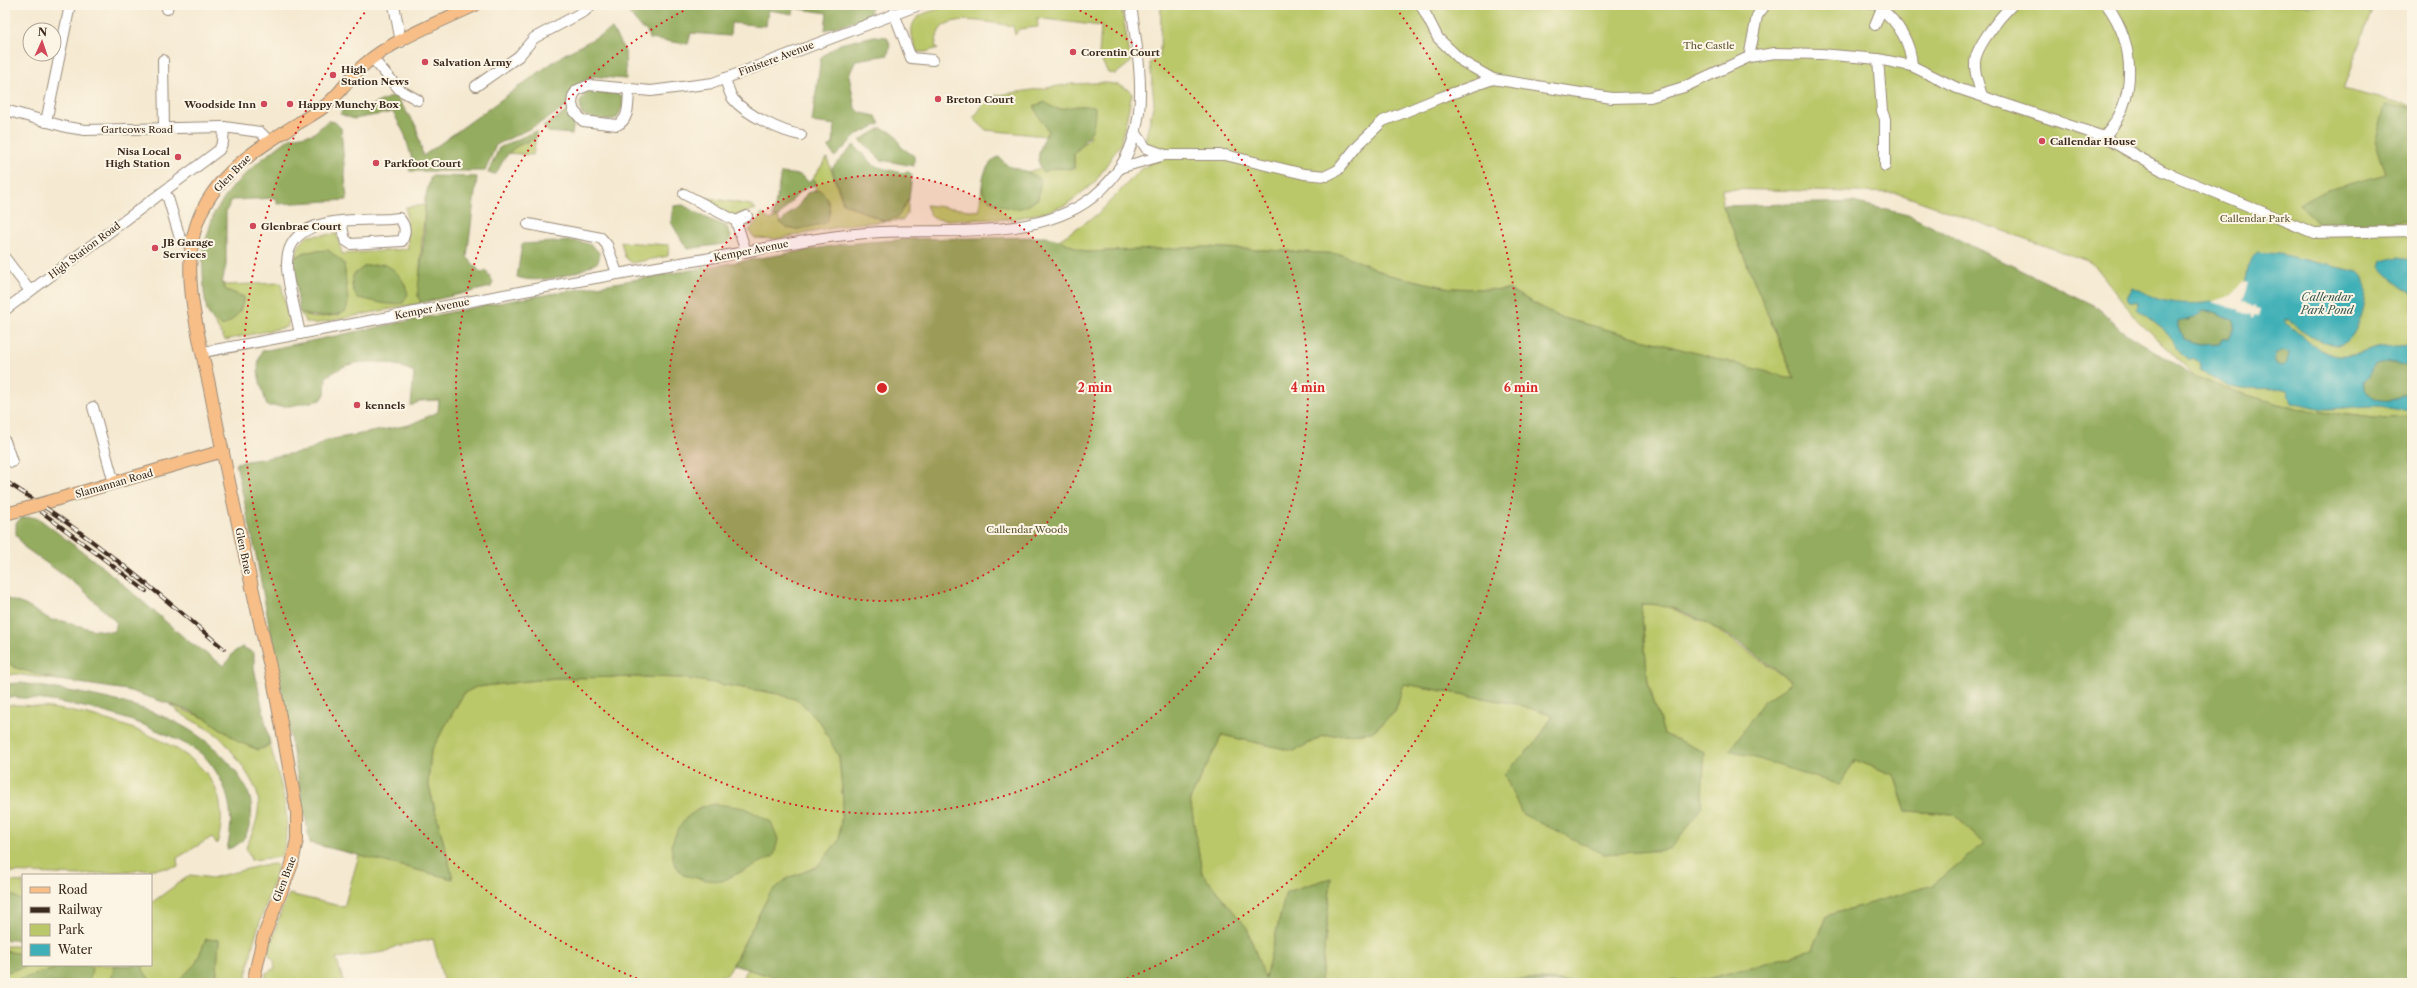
<svg xmlns="http://www.w3.org/2000/svg" width="2417" height="988" viewBox="0 0 2417 988" font-family="'Libre Caslon Text',serif">
  <rect width="100%" height="100%" fill="#fcf5e5"/>
  <filter id="ink" filterUnits="userSpaceOnUse"><feTurbulence type="fractalNoise" baseFrequency=".025" numOctaves="2"/><feDisplacementMap in="SourceGraphic" scale="8" xChannelSelector="R" yChannelSelector="G"/><feConvolveMatrix kernelMatrix="1 2 1 2 8 2 1 2 1" color-interpolation-filters="sRGB"/></filter>
  <filter id="wash" filterUnits="userSpaceOnUse"><feTurbulence type="fractalNoise" baseFrequency=".012" numOctaves="4" result="noise"/><feDisplacementMap in="SourceGraphic" scale="16" xChannelSelector="R" yChannelSelector="G"/><feGaussianBlur stdDeviation="0.9" result="paint"/><feColorMatrix in="noise" values="0 0 0 0 0 0 0 0 0 0 0 0 0 0 0 0 0 1.4 0 .05"/><feComposite in="paint" operator="in"/></filter>
  <g filter="url(#wash)">
    <rect width="100%" height="100%" fill="#f5e9d1"/>
    <g fill="#bbc86a" stroke="#7b7944">
      <path d="M953 5H1121L1131 62 1116 74 1108 73 1099 55 1101 26 1037 18 1038 27 1019 29 1015 35 1013 26C995 24 949 12 939 31 937 35 936 42 935 46L938 48 926 52H917C901 13 924 14 953 5Z"/>
      <path d="M1161 5H2374L2343 89 2412 106V417L2375 418 2296 409 2230 390 2196 377 2138 321 2093 263 1897 193 1722 189 1723 206 1795 380 1559 317 1510 290 1450 288 1389 275 1342 254 1205 247 1086 252 1059 240 1098 214 1138 172 1149 164 1145 141 1154 102 1150 63 1160 56Z"/>
      <path d="M1072 84C1090 84 1120 78 1132 94L1121 143 1095 182 1066 205 1046 212 1013 219 948 220 935 219 930 214 926 205 979 211 982 186 984 194 1041 180 1028 172 1040 168 1043 171 1055 168 1074 169V154L1090 137 1078 106 1037 114 1044 122 1048 131 1045 136 986 130 973 118C981 111 981 102 992 96Z"/>
      <path d="M536 138 533 155 507 153 515 147Z"/>
      <path d="M827 158 843 203 884 221 903 209 909 198 907 214 903 220 854 224 777 239 755 238 749 231 762 214 770 220 778 217C782 227 788 230 799 229L819 190 815 191 816 182 813 178Z"/>
      <path d="M697 196 751 205 756 209 733 217Z"/>
      <path d="M425 205C424 223 416 292 421 303L314 324 306 322 299 311 313 318 339 315 345 274 344 263 328 250 305 252 294 258 300 244 308 236 337 234 342 254 408 249 406 207Z"/>
      <path d="M621 242 669 245 668 256 632 263 625 257Z"/>
      <path d="M222 283 226 285 281 283 289 321 287 327 225 340 212 319 223 325C237 318 241 312 244 297L226 290Z"/>
      <path d="M1641 604 1663 605 1707 623 1793 683 1763 702 1840 785 1855 760 1894 775 1906 811 1953 814 1985 843 1933 885 1826 916 1813 950 1704 980 1618 982 1455 978 1418 983H1321L1331 878 1286 892 1265 979 1246 928 1202 873 1190 799 1222 735 1294 751 1323 736 1372 732 1395 712 1404 684 1517 704 1553 715 1537 741 1504 774 1664 734 1648 683Z"/>
      <path d="M5 661 16 668 58 680 15 674 5 676Z"/>
      <path d="M642 677 684 678 779 694 800 701 821 724 839 757 843 800 839 840 817 867 788 878 770 893 727 975 679 983H444L433 939 396 946 385 952 336 958 344 983H265L266 973 275 968 274 960 268 954 282 908 289 894 344 907 359 855 453 879 428 782 431 751 464 693 476 687 555 678Z"/>
      <path d="M5 705C61 703 175 730 209 777 223 796 224 823 217 844L212 837 177 858 178 867 81 875 5 872Z"/>
      <path d="M170 705 207 719 239 742 263 749 270 744C280 785 294 815 282 857L251 860 246 847C254 831 262 810 257 793 254 781 227 742 217 735 201 724 184 718 170 705Z"/>
      <path d="M275 864 278 867 254 940 245 983H216L219 940 206 939 196 963 176 983H152L143 970V965H151V903L190 875 212 878 263 865Z"/>
      <path d="M5 881 23 882V901L5 891Z"/>
      <path d="M5 946H23V965H114L111 983H5Z"/>
      <path d="M747 969 793 983H742Z"/>
    </g>
    <g fill="#94ac5e" stroke="#686b3e">
      <path d="M644 5H872L870 13 861 19 825 30 827 13 794 8 793 14 768 10 766 26 731 23 730 36 691 33 688 44 649 39 647 31 641 28 626 9Z"/>
      <path d="M612 29 625 51 626 79 589 76C586 105 520 133 496 145L485 171H409L413 163 405 135 393 112 354 119 340 114 343 109 365 108 395 95 416 126 423 156 563 55Z"/>
      <path d="M874 36 887 37 890 44 888 55 856 60 849 75 855 108 861 113 876 116 880 124 858 134 835 157 828 147 833 144 835 125 812 122 821 57 840 44Z"/>
      <path d="M592 91 618 94 623 97V106L617 118C608 122 589 119 581 113L580 102 586 93Z"/>
      <path d="M1045 102C1060 114 1062 107 1078 106 1084 105 1090 107 1095 107 1095 136 1089 133 1074 154V169L1055 168 1043 172C1033 158 1042 144 1048 131 1044 122 1037 116 1034 106Z"/>
      <path d="M2384 105 2412 108V221L2319 224 2299 205 2327 190 2386 174 2375 140Z"/>
      <path d="M569 110 574 122 572 134 548 132 543 127Z"/>
      <path d="M328 121 335 122 341 128 347 200 277 204V198L232 200 226 211V265L222 283 226 290 244 297C241 312 237 318 223 326L212 319 207 311 204 292 202 253 214 213 233 186 257 163 290 138 313 134Z"/>
      <path d="M881 128 894 133 901 147 914 156V166L881 160 860 140Z"/>
      <path d="M536 131V138C512 146 507 152 496 174L488 173 499 148Z"/>
      <path d="M854 145 874 166 901 173 909 172 912 175 909 198 898 217 884 221 843 203 832 168Z"/>
      <path d="M999 157 1008 166 1028 172 1041 180 1038 199C1034 201 1030 205 1025 207 1013 211 989 205 984 193 978 182 988 160 999 157Z"/>
      <path d="M781 173 800 175 809 182 813 178 816 182 815 185C798 188 790 205 778 217H773Z"/>
      <path d="M431 176 477 177 467 257 481 273 486 270 493 282 491 287 421 303 418 297V288L424 238 425 199Z"/>
      <path d="M819 190C829 195 834 214 825 223 812 226 790 235 780 223L799 205 807 193Z"/>
      <path d="M1853 202 1908 215 2099 308 2121 330 2196 377 2230 390 2296 409 2375 418 2412 417V983H1418L1455 978 1618 982 1704 980 1813 950 1826 916 1933 885 1984 843 1953 814 1906 811 1894 775 1855 760 1840 785 1730 750 1763 702 1793 682C1752 654 1693 601 1641 604L1648 683 1664 734 1705 752 1701 808 1670 850 1604 854 1522 814 1504 774 1537 741 1553 716 1517 704 1404 684 1395 712 1372 732 1323 736 1294 751 1222 735 1190 799 1202 873 1247 928 1265 978 1286 892 1331 878 1321 983H794L733 965 770 893 788 878 817 867 839 840 843 800 839 757 821 724 800 701 779 694 684 678 642 677 555 678 476 687 464 693 431 751 428 783 453 879 310 843 256 555 236 463 307 451 328 440 409 425 438 412 439 400 420 401 411 406 414 372C394 362 371 359 348 365 341 367 333 373 326 377L325 394 321 400 290 406H267C262 387 253 369 262 351L486 305 843 244 909 239 1046 237 1059 240 1086 252 1205 247 1342 254 1389 275 1450 288 1510 290 1559 317 1795 379 1723 206Z"/>
      <path d="M683 205 710 220 726 226 731 235 730 241 724 244 687 249 671 222 673 206Z"/>
      <path d="M571 241C584 242 592 243 600 254L598 262C578 274 540 285 517 277L522 244Z"/>
      <path d="M328 250 344 263 348 302 346 311C335 317 309 319 299 311L294 258 305 252Z"/>
      <path d="M385 264C397 271 404 279 408 294L403 303C386 307 374 300 357 298L352 286 353 275 365 266Z"/>
      <path d="M2203 311 2214 312 2234 321 2235 327 2229 339H2222L2220 343 2201 344 2183 339 2178 327V321L2183 319 2187 320Z"/>
      <circle cx="2282" cy="358" r="8"/>
      <path d="M2380 362 2402 364 2410 367 2412 380 2407 394C2390 404 2369 404 2363 382L2369 377 2373 365Z"/>
      <path d="M30 517 38 518 104 568 188 641 224 666 234 652 242 647 254 653V668L270 744 258 750 239 742 207 719 188 710 127 690 58 680 16 668 5 661V598L25 605 51 620 63 621 90 629 113 632 117 623 80 587 24 547 16 534V523L21 518Z"/>
      <path d="M21 683C96 696 187 705 236 772 245 785 254 799 251 816 249 832 244 845 227 849 235 817 230 789 210 763 201 750 183 743 170 736 117 712 63 699 5 697V684Z"/>
      <path d="M716 804 745 808 771 822 778 839 774 856 722 881 706 880 683 875 674 863 671 846 677 831 686 818 701 807Z"/>
      <path d="M5 891 23 901V940H5Z"/>
      <path d="M206 939 219 940 216 983H176L196 963Z"/>
      <path d="M5 951 23 954V965H29L5 973Z"/>
      <path d="M89 965 92 969 89 983H9L56 968Z"/>
      <path d="M114 965H143V970L152 983H111Z"/>
    </g>
    <g fill="#3fb0b7" stroke="#3d6d6a" fill-rule="evenodd">
      <path d="M2258 252 2279 254 2358 272C2360 274 2363 276 2364 279 2371 293 2358 343 2339 345 2331 346 2308 336 2302 332 2297 328 2294 323 2289 320H2285V323C2301 333 2315 351 2333 355 2348 359 2364 351 2378 348 2389 346 2401 346 2412 345V376L2409 367C2399 363 2384 360 2373 365L2369 377 2363 382C2369 404 2390 404 2407 394L2412 380V410C2399 412 2388 406 2375 406 2360 406 2345 408 2331 409 2318 410 2304 403 2291 403L2287 391C2269 386 2247 391 2231 386 2221 384 2209 375 2200 370L2199 363 2193 358 2189 360 2175 349 2173 341 2164 330 2137 309 2138 302 2129 301 2127 297 2133 287C2141 290 2148 295 2155 298 2176 306 2233 308 2244 284 2250 273 2245 259 2258 252ZM2203 311 2214 312 2234 321 2235 327 2229 339H2222L2220 343 2201 344 2183 339 2178 327V321L2198 316ZM2284 350 2289 353 2287 363 2281 366 2276 364 2274 358 2276 353Z"/>
      <path d="M2398 257 2412 259V294L2386 274 2380 267 2382 261Z"/>
    </g>
    <path fill="#f5e9d1" d="M2243 281 2249 282 2243 301 2253 307 2256 305V308L2261 309 2259 316 2254 315 2253 317H2251V314L2239 313 2240 310 2211 302 2232 295Z"/>
  </g>
  <g filter="url(#ink)">
    <g fill="none" stroke-linecap="round" stroke-linejoin="round">
      <g stroke="#988a78" stroke-width="12">
        <g id="minor">
          <path d="M394 5 401 42"/>
          <path d="M1421 5 1438 38 1463 62 1493 79 1612 98 1650 97 1684 87 1749 57 1775 53 1821 54 1878 59 1912 66 1957 88 2104 137 2163 171 2314 233 2412 231"/>
          <path d="M167 9 168 5"/>
          <path d="M1881 9C1899 23 1911 44 1912 66"/>
          <path d="M894 13 911 58 933 60"/>
          <path d="M1875 25 1883 5"/>
          <path d="M1749 57 1757 16 1765 5"/>
          <path d="M372 58 400 90 418 100"/>
          <path d="M1878 59 1882 111 1885 119V166"/>
          <path d="M163 60 164 129"/>
          <path d="M725 78C727 85 729 93 733 99 745 114 782 132 801 135"/>
          <path d="M476 86 519 56 534 38 585 11 591 5"/>
          <path d="M629 90C628 102 630 120 617 125L583 121 574 111 572 104 573 96 577 90 589 85 651 91 713 83 919 5"/>
          <path d="M1982 96C1979 85 1974 74 1975 62 1976 46 2000 17 2012 5"/>
          <path d="M5 110 66 127 85 130 224 127 260 132 268 140"/>
          <path d="M46 122 70 5"/>
          <path d="M1136 133 1146 148 1165 155"/>
          <path d="M2104 137C2138 100 2136 45 2107 5"/>
          <path d="M1119 168 1165 155H1225L1304 174 1326 176 1338 170 1358 145 1383 121 1439 98 1493 79"/>
          <path d="M164 192 168 198 180 238 191 246"/>
          <path d="M684 194 736 221 746 252"/>
          <path d="M736 221 747 216"/>
          <path d="M528 224 601 238 607 245 617 273"/>
          <path d="M5 258 30 291"/>
          <path d="M5 310 219 150 223 142 224 127"/>
          <path d="M300 334C296 313 289 290 287 268 284 213 354 221 390 219L399 218C406 226 406 232 402 241L351 244 345 240 341 222"/>
          <path d="M203 352C369 322 533 287 699 260 760 250 820 235 881 232 948 229 1038 240 1093 197 1156 146 1141 75 1131 5"/>
          <path d="M93 407 114 483"/>
          <path d="M5 441 12 462"/>
        </g>
      </g>
      <g stroke="#988a78" stroke-width="14">
        <g id="major">
          <path d="M41 504 223 451"/>
          <path d="M5 514 21 510"/>
          <path d="M274 684C252 588 230 491 211 394 201 343 180 277 196 226 215 167 273 140 321 109 339 97 349 77 365 64 392 40 442 21 475 5"/>
          <path d="M253 983 263 938 292 864 297 839V812L280 717"/>
        </g>
      </g>
      <use href="#minor" stroke="#fff" stroke-width="10"/>
      <use href="#major" stroke="#f7be88" stroke-width="12"/>
      <g stroke="#3b2a1e" stroke-width="4">
        <g id="rail">
          <path d="M5 481C83 530 154 589 224 649"/>
          <path d="M39 510 146 591"/>
        </g>
      </g>
      <use href="#rail" stroke="#fcf5e5" stroke-width="2.5" stroke-dasharray="8" stroke-linecap="butt"/>
      <g stroke="#988a78" stroke-width="14" stroke-linecap="butt">
        <g id="major-bridge">
          <path d="M21 510 41 504"/>
          <path d="M274 684 280 717"/>
        </g>
      </g>
      <use href="#major-bridge" stroke="#f7be88" stroke-width="12"/>
    </g>
  </g>
  <circle cx="882" cy="388" r="213" fill="#d62828" fill-opacity=".12"/>
  <g fill="none" stroke="#d62828" stroke-width="2" stroke-dasharray="2 4">
    <circle cx="882" cy="388" r="213"/>
    <path d="M1069 5A426 426 0 1 1 695 5"/>
    <path d="M648 983A639 639 0 0 1 368 8M1396 8A639 639 0 0 1 1116 983"/>
  </g>
  <g fill="#d1495b" stroke="#fcf5e5" stroke-width="1.5">
    <circle cx="1073" cy="52" r="4"/>
    <circle cx="425" cy="62" r="4"/>
    <circle cx="333" cy="75" r="4"/>
    <circle cx="938" cy="99" r="4"/>
    <circle cx="264" cy="104" r="4"/>
    <circle cx="290" cy="104" r="4"/>
    <circle cx="2042" cy="141" r="4"/>
    <circle cx="178" cy="157" r="4"/>
    <circle cx="376" cy="163" r="4"/>
    <circle cx="253" cy="226" r="4"/>
    <circle cx="155" cy="248" r="4"/>
    <circle cx="357" cy="405" r="4"/>
  </g>
  <g text-anchor="middle" stroke-width="4" stroke-linejoin="round" paint-order="stroke">
    <g font-size="10" fill="#5b5231" stroke="#fcf5e5">
      <text x="1709" y="49">The Castle</text>
      <text x="2255" y="222">Callendar Park</text>
      <text x="1027" y="533">Callendar Woods</text>
    </g>
    <g font-size="10" font-weight="bold" fill="#3b2a1e" stroke="#fcf5e5" text-anchor="start">
      <text x="1081" y="56">Corentin Court</text>
      <text x="433" y="66">Salvation Army</text>
      <text x="341" y="73">High<tspan x="341" dy="12">Station News</tspan></text>
      <text x="946" y="103">Breton Court</text>
      <text x="256" y="108" text-anchor="end">Woodside Inn</text>
      <text x="298" y="108">Happy Munchy Box</text>
      <text x="2050" y="145">Callendar House</text>
      <text x="170" y="155" text-anchor="end">Nisa Local<tspan x="170" dy="12">High Station</tspan></text>
      <text x="384" y="167">Parkfoot Court</text>
      <text x="261" y="230">Glenbrae Court</text>
      <text x="163" y="246">JB Garage<tspan x="163" dy="12">Services</tspan></text>
      <text x="365" y="409">kennels</text>
    </g>
    <g font-size="10" fill="#3b2a1e" stroke="#fcf5e5">
      <text transform="translate(776 58) rotate(-21)" y="4">Finistere Avenue</text>
      <text x="137" y="133">Gartcows Road</text>
      <text transform="translate(232 173) rotate(-46)" y="4">Glen Brae</text>
      <text transform="translate(84 250) rotate(-37)" y="4">High Station Road</text>
      <text transform="translate(751 250) rotate(-11)" y="4">Kemper Avenue</text>
      <text transform="translate(432 308) rotate(-11)" y="4">Kemper Avenue</text>
      <text transform="translate(114 483) rotate(-16)" y="4">Slamannan Road</text>
      <text transform="translate(244 551) rotate(78)" y="4">Glen Brae</text>
      <text transform="translate(284 879) rotate(-69)" y="4">Glen Brae</text>
    </g>
    <g font-size="11" font-style="italic" fill="#3c5954" stroke="#fcf5e5">
      <text x="2327" y="301">Callendar<tspan x="2327" dy="13">Park Pond</tspan></text>
    </g>
  </g>
  <circle cx="882" cy="388" r="6" fill="#d62828" stroke="#fcf5e5" stroke-width="2"/>
  <g font-size="12" text-anchor="middle" font-weight="bold" fill="#d62828" stroke="#fcf5e5" stroke-width="4" stroke-linejoin="round" paint-order="stroke">
    <text x="1095" y="392">2 min</text>
    <text x="1308" y="392">4 min</text>
    <text x="1521" y="392">6 min</text>
  </g>
  <rect width="2417" height="988" fill="none" stroke="#fcf5e5" stroke-width="20"/>
  <rect x="22" y="874" width="130" height="92" fill="#fcf5e5" stroke="#afa495"/>
  <rect x="30" y="887" width="20" height="6" fill="#f7be88" stroke="#afa495"/>
  <text x="58" y="894" font-size="12" fill="#3b2a1e">Road</text>
  <rect x="30" y="907" width="20" height="6" fill="#3b2a1e" stroke="#afa495"/>
  <text x="58" y="914" font-size="12" fill="#3b2a1e">Railway</text>
  <rect x="30" y="924" width="20" height="12" fill="#bbc86a" stroke="#afa495"/>
  <text x="58" y="934" font-size="12" fill="#3b2a1e">Park</text>
  <rect x="30" y="944" width="20" height="12" fill="#3fb0b7" stroke="#afa495"/>
  <text x="58" y="954" font-size="12" fill="#3b2a1e">Water</text>
  <g transform="translate(42 42) rotate(3)"><circle r="19" fill="#fcf5e5" stroke="#afa495"/>
  <path d="M0-3L7 15L0 10L-7 15Z" fill="#d1495b"/>
  <text y="-6" font-size="11" font-weight="bold" text-anchor="middle" fill="#3b2a1e">N</text>
  </g>
</svg>
